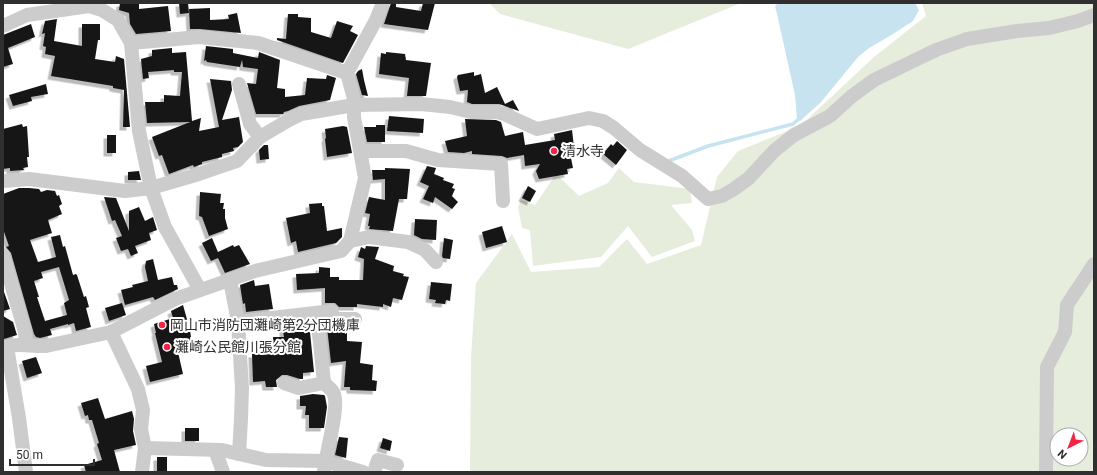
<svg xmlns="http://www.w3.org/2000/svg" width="1097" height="475" viewBox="0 0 1097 475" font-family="Roboto,'Noto Sans JP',sans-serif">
  <defs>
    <filter id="shadow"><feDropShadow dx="-3.5" dy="3.5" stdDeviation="0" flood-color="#0004"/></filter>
  </defs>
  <rect width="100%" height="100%" fill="#fff"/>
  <g fill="#e7eddc" fill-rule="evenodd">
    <path d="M489 3H741L628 49 500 14Z"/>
    <path d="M922 3H1094V472H470L471 357 476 283 512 234 531 272 599 267 627 239 647 264 701 245 717 177 738 151 800 126 874 57 926 16ZM1057 435H1081V459H1057Z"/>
    <path d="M619 168 634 182 690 189 692 203 671 205 692 230 695 241 652 257 628 226 601 257 533 266 530 230 522 228 518 207 521 200 535 205 556 174 579 196 608 183Z"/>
  </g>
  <path fill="#c6e3ef" d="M778 3H915L919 10 913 21 893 34 869 48 858 57 821 102 800 121 797 118 795 95 777 14 775 6Z"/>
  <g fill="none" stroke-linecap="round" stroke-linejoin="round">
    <path stroke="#c6e3ef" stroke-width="3.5" d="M666 162 708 146 793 124 801 117"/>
  </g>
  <g fill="#161616" fill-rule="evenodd" filter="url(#shadow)">
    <path d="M120 3H139V9L168 6 171 31 136 34 130 24 129 13 119 10Z"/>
    <path d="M179 3H188L189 13 180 14Z"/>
    <path d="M391 3H396V7L421 11 423 3H435L428 30 384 24Z"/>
    <path d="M210 8V20L229 19 228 15 237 13 241 33 200 29H190L189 9Z"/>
    <path d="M288 14H298V17L311 18V32L331 38 337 21 353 26 350 31 358 35 343 63 277 40V38L286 39Z"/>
    <path d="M57 19 54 41 82 46V24H100V40H98L95 59 115 62 116 56 124 59 130 127H123L124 90 113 88V86L51 76 55 56 45 54 46 47 43 46 45 33 42 34 45 21Z"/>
    <path d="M31 24 35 37 8 48 13 64 3 67V35Z"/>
    <path d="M206 46 233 49V53L258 58 259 52 280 60 277 88 285 89V97L305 95 307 78 326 79 327 75 336 78 330 100 299 106 288 111 284 112 283 114H256L247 83 256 84 258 69 243 67 242 60 240 67 207 62 206 60 204 61Z"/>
    <path d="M172 48V53L186 52 192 121 201 118 199 131 219 127 210 79 231 81 232 90 222 120 239 117 243 142 238 147 233 148 234 151 222 154V157L202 162V164L194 167 193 165 169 174 162 155 159 156 152 137 190 122 147 123 145 102H164V95L180 96 182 72H174V70L148 72 149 78 143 79 141 59 152 56V50Z"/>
    <path d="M386 52 405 54 406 60 431 63 426 96H407L409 78 379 74 381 53 386 54Z"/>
    <path d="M362 69 364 80 368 96 362 95 356 74 358 71Z"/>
    <path d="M474 72V76L481 74 485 93 497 87 505 104 513 100 519 111 499 104H472L467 102 468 90 460 91 457 77 458 75Z"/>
    <path d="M46 84 48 94 31 97 32 101 13 106 9 95Z"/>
    <path d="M389 116 424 119 423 133 387 131Z"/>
    <path d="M465 119 496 120 501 122 505 136 523 132 525 145 555 140 554 134 572 130 574 147 569 148 573 168 567 169 568 174 539 179 536 171 540 164 525 166 524 155 507 158 502 156 472 154V151L464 153 448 152 445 141 467 136Z"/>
    <path d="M22 124 23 127 27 126 29 157H27L28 167 23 168 24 170 10 171V168L3 169V129Z"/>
    <path d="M376 125H385V142H367L364 127H376Z"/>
    <path d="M343 126 347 127 352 153 327 157 325 139 326 138 325 129Z"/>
    <rect x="107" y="135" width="9" height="18"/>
    <path d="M617 141 627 150 616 165 603 154 611 144 613 146Z"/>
    <path d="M264 145H268L269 159 260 160 259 150Z"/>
    <path d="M427 166 436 168 434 174 444 178 443 180 454 184 452 188 455 189 452 196 458 202 452 209 435 197 433 203 423 199 429 186 420 182Z"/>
    <path d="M385 168 410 169 407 199H399L393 231 369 229 370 226H368L370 214 365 213 369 197 385 200V179L373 180 372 170H385Z"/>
    <path d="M139 171 141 180H128V172Z"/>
    <path d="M528 186 536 191 530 202 522 198Z"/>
    <path d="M19 188H29L39 189 41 192 47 190 55 191 57 196 59 195 62 204 59 206 62 214 48 220 52 233 30 240 38 262 56 257 51 237 60 235 63 247 65 246 73 275 76 274 77 275 84 297 86 296 89 307 86 308 91 327 76 331 74 323 68 325V324L50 329 52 335 40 338 36 337 34 334 11 253 6 247 9 246 3 229V194ZM59 267 69 300 64 303 67 315 45 321 37 297H39L34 281 43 278 41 272Z"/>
    <path d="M200 192 221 194 220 203H224L223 209H225V218L228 229 209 236 202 217 199 216Z"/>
    <path d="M104 197 116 198 129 231V211L139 207 145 221 153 217 157 230 149 233 151 240 135 246 138 253 131 256 128 249 121 251 116 238 122 236 115 220 112 221Z"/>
    <path d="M322 203V206H324L327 231 342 228V237L336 243 298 252 296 241 291 243 286 218 310 213 309 204Z"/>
    <path d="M415 219 437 220 436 240 422 239 414 235Z"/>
    <path d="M502 226 507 242 486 248 482 232Z"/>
    <path d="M212 238 218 252 233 245 234 247 239 245 250 264 225 273 218 258 211 261 202 243Z"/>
    <path d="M444 238 453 240 450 259 443 258 442 256Z"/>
    <path d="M366 246 379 247 375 259 394 266 393 271 404 274 403 276 409 277 402 300 393 298 391 307 383 304V307L357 304V307H339L335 303H325V288L297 290 296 274 319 273V267L330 268V277H339V280H363L364 259 358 257 361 247 365 249Z"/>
    <path d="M153 259 158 280 172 277 174 285H177L178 289 155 300 153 297 125 305 121 290 133 287 132 285 148 281 145 267 146 261Z"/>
    <path d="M254 280 255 286 269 284 273 309 246 312 245 303 243 304 240 285Z"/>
    <path d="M431 282 452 284 450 301 446 300 445 304 435 303 436 300 429 299Z"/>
    <path d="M3 289 10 309 3 311Z"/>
    <path d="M122 303 126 315 109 321 105 308Z"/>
    <path d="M183 305 190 330 191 337H190L193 348 178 352 183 374 150 382 146 366 162 362 155 333H156L154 324 173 318 171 311Z"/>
    <path d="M3 316 13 322 17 335 4 339 3 338Z"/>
    <path d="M309 322 314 372 303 373V379H300L287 375H282L276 380 277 387H266L265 381 253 382 252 354 274 353 273 337H284L282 325Z"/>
    <path d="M327 327 344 328 345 334 347 333V341L362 342 360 363 373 365 372 380 377 381 376 391 350 390V387H344L346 361 331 363Z"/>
    <path d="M36 357 42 373 27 378 22 361Z"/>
    <path d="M313 394 324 395 325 396 327 407 324 428H309V415H305L306 406H300V396Z"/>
    <path d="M98 398 105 419 132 411 134 419 133 431 136 445 114 450 120 472H86L84 465 102 460 97 444 99 443 92 420H89L88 415 85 416 81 403Z"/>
    <rect x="185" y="428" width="14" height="13"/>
    <path d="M339 437 348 438 346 458 335 455Z"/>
    <path d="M383 438 392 441 390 451 380 448Z"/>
    <rect x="157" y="457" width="10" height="15"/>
  </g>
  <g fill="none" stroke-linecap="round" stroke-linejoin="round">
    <g stroke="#ccc" stroke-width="14">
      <path d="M3 26 27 15 89 6 102 10 118 20 131 43 139 131 151 188 165 227 200 290"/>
      <path d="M131 43 199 37 258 43 347 73"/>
      <path d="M239 84 250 124 260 137"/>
      <path d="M361 151H406L438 160 501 164 503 201"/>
      <path d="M3 181 29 179 125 191 151 188 199 174 237 161 260 137 289 120 301 114 354 105 421 104 450 107 471 112H497L504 114 537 129 589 118 603 121 614 128 640 150 682 176 708 199 722 196 734 189 749 178 774 151 794 135 830 116 852 96 874 80 936 50 967 39 1017 31 1049 28 1078 21 1094 15"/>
      <path d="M350 241 369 237 408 242 425 250 436 262"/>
      <path d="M3 255 25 332 26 344"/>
      <path d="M230 280 238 322 242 388 241 419 239 454"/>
      <path d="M316 313 320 342 324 383"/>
      <path d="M238 322 332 311V319H355"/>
      <path d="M111 332 138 389 143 410 141 429 145 448 142 472"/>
      <path d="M7 347 19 418 26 472"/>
      <path d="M3 348C20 342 30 347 46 346L111 332 175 299 255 271 341 251 350 241 365 178 354 117V99L347 73 376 20 383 3"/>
      <path d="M284 383 299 388 324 383C327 386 331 389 333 392 341 404 325 455 324 472"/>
      <path d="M145 448 222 450 266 460 325 461 363 472"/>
      <path d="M215 450 223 472"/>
      <path d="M374 472 378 460 397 465"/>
      <path d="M1046 472 1047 367 1065 332 1067 305 1094 264"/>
    </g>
  </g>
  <g fill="#f32446" stroke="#fff" stroke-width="1.5">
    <circle cx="554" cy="151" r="4"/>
    <circle cx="162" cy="325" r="4"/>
    <circle cx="167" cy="347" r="4"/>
  </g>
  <g text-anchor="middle" stroke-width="4" stroke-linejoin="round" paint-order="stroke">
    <g font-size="14" fill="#2f2f2f" stroke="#fff" text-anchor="start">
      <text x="562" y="156">清水寺</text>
      <text x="170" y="330">岡山市消防団灘崎第2分団機庫</text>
      <text x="175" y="352">灘崎公民館川張分館</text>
    </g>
  </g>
  <rect width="1097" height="475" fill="none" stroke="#2f2f2f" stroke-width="8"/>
  <g transform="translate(1069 447) rotate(222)"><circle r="19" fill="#ffffff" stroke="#acacac"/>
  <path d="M0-3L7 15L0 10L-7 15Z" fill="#f32446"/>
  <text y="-6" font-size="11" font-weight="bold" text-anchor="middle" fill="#2f2f2f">N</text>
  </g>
  <path d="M10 459v6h84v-6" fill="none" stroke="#2f2f2f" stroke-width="2"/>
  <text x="16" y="459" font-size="12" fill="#2f2f2f" stroke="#ffffff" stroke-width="3" paint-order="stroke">50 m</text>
</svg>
